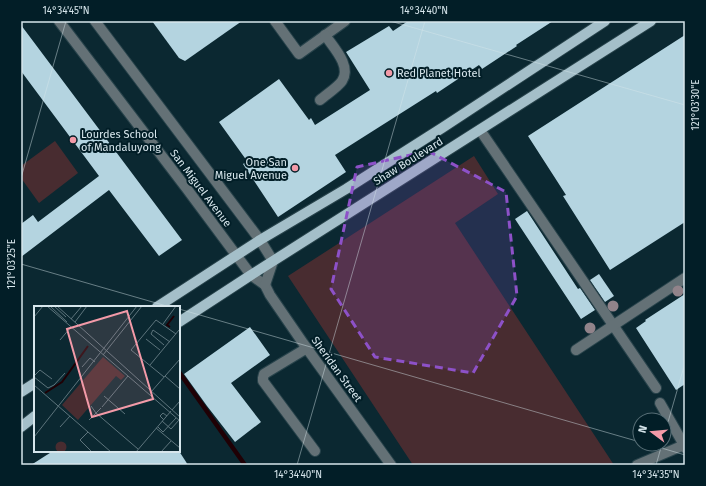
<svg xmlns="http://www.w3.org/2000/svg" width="706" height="486" viewBox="0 0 706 486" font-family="'Fira Sans',sans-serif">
  <rect width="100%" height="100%" fill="#0b2831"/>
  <g fill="#482c30">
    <path d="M55 141 78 173 39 203 21 178V166Z"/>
    <path d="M474 156 498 194 455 223 614 465H413L288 276Z"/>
  </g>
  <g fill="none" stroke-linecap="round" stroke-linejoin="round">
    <path stroke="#1f0005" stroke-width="4.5" d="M179 372 245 465"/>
  </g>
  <g fill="#b4d4e0">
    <path d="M152 21H242L185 61 179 58Z"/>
    <path d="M408 21H553L516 45 517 46 482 69 479 65 437 93 436 91 335 155 346 172 278 217 243 164 247 161 219 122 279 79 309 120 311 118 315 125 370 90 346 52 389 26 393 31Z"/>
    <path d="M21 25 182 240 159 256 109 190 21 257V224L33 215 38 222 99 176 21 71Z"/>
    <path d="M685 35V222L610 270 563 196 566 195 528 136Z"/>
    <path d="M527 211 578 289 580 288 595 310 581 319 515 219Z"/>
    <path d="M599 274 614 296 605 302 590 280Z"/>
    <path d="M685 294V384L676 390 636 328 646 321 645 320Z"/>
    <path d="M250 327 270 355 231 383 261 422 235 442 207 406 184 374Z"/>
    <path d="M53 451H179L188 465H31Z"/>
  </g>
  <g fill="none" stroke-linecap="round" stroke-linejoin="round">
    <g stroke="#28434b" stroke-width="12">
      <g id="minor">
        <path d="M59 21 187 189 251 275 265 285 270 295 303 343 391 465"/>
        <path d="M95 21 260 240 273 261 265 285"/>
        <path d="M275 21 299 54 345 21"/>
        <path d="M320 100C327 94 338 87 342 81 352 66 333 47 325 35"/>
        <path d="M480 130 656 388"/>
        <path d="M307 348 264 374 263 378V381L315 451"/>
        <path d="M576 350 685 278"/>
        <path d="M660 403 684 445 685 444"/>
        <path d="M637 465 684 445 685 448"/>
      </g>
    </g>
    <g stroke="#28434b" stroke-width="12">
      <g id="major">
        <path d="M157 307 260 240 346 189 442 128 605 21"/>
        <path d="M179 322 251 275 651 21"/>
        <path d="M21 392 35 383"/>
        <path d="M21 427 35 416"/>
      </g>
    </g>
    <use href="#minor" stroke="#647176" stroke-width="10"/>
    <use href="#major" stroke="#a4bfc9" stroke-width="10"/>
  </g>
  <g fill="#91838a">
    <circle cx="678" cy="291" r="5.5"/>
    <circle cx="613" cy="306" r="5.5"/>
    <circle cx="590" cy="328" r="5.5"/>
  </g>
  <path fill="#8d51c8" fill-opacity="0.2" stroke="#8d51c8" stroke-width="3" stroke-dasharray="8 5" stroke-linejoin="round" d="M428 151 506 192 517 296 473 373 375 357 331 289 357 167Z"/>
  <path fill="none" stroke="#d7e6ec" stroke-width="1" stroke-opacity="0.45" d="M390 21 685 105M21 178 66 21M21 264 170 307M179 309 640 442M664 436 685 363M648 444 685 455M297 465 425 21M656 465 662 444"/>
  <g fill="#f39aa8" stroke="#021e27" stroke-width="1.5">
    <circle cx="389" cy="73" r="4"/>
    <circle cx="73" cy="140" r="4"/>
    <circle cx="295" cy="168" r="4"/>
  </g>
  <g text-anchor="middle" stroke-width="4" stroke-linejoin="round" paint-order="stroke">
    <g font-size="11" fill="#d7e6ec" stroke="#021e27" text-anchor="start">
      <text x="397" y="77">Red Planet Hotel</text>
      <text x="81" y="138">Lourdes School<tspan x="81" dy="13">of Mandaluyong</tspan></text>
      <text x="287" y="166" text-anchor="end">One San<tspan x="287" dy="13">Miguel Avenue</tspan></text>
    </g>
    <g font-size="11" fill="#d7e6ec" stroke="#021e27">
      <text transform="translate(408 161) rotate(-32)" y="4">Shaw Boulevard</text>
      <text transform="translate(201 188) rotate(53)" y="4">San Miguel Avenue</text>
      <text transform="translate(337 369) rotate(54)" y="4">Sheridan Street</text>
    </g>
  </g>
  <g transform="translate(34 306)">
    <rect width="146" height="146" fill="#0b2831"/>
    <path d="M69 51 91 70 87 74 82 70 44 114 28 99ZM21.5 141a5.5 5.5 0 1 1 11 0a5.5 5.5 0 1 1-11 0Z" fill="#482c30"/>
    <path fill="none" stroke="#1f0005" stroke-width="2" d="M136 21 133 19 140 10M11 87 28 76 54 40"/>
    <path fill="none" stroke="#5d747c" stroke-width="1" d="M13 0 146 115M16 0 33 16M20 0 32 11M23 0 146 111M0 11 9 0M37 13 48 0M41 16 53 0M129 18 142 0M112 33 126 44M26 34 37 21M130 39 117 28 119 24 136 36M69 49 108 0M116 59 145 24M48 61 56 52 61 56M0 70 6 64 18 73M131 70 146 83M0 71 14 82 20 79 31 67M130 71 97 44 122 14 142 28M0 79 77 146M117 86 146 53M70 90 91 108M68 101 94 70M67 102 62 107 104 143M138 104 146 95M55 114 62 107 57 100M130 114 126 110 129 107 133 110M128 115 137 123 145 114M26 121 36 110M124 121 129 126 142 112M122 122 146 142M54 126 46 134 58 146M0 131 103 0M102 146 137 105M127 146 137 135"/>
    <path fill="#f39aa8" fill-opacity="0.15" stroke="#f39aa8" stroke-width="2" d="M93 5 119 93 58 111 33 23Z"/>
    <rect width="146" height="146" fill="none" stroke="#d7e6ec" stroke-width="2"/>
  </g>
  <rect width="706" height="486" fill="none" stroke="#021e27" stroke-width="44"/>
  <g transform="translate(652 432) rotate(286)"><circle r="19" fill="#021e27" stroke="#576e76"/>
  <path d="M0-3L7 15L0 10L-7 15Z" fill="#f39aa8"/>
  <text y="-6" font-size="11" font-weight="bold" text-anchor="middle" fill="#d7e6ec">N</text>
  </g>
  <rect x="22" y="22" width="662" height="442" fill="none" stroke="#d7e6ec" stroke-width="1.5"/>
  <g font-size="10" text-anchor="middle" fill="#d7e6ec">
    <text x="66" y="14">14°34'45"N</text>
    <text x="424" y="14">14°34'40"N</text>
    <text transform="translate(695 105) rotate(-90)" y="4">121°03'30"E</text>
    <text transform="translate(11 264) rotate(-90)" y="4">121°03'25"E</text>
    <text x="298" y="478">14°34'40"N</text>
    <text x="656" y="478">14°34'35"N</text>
  </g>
</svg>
